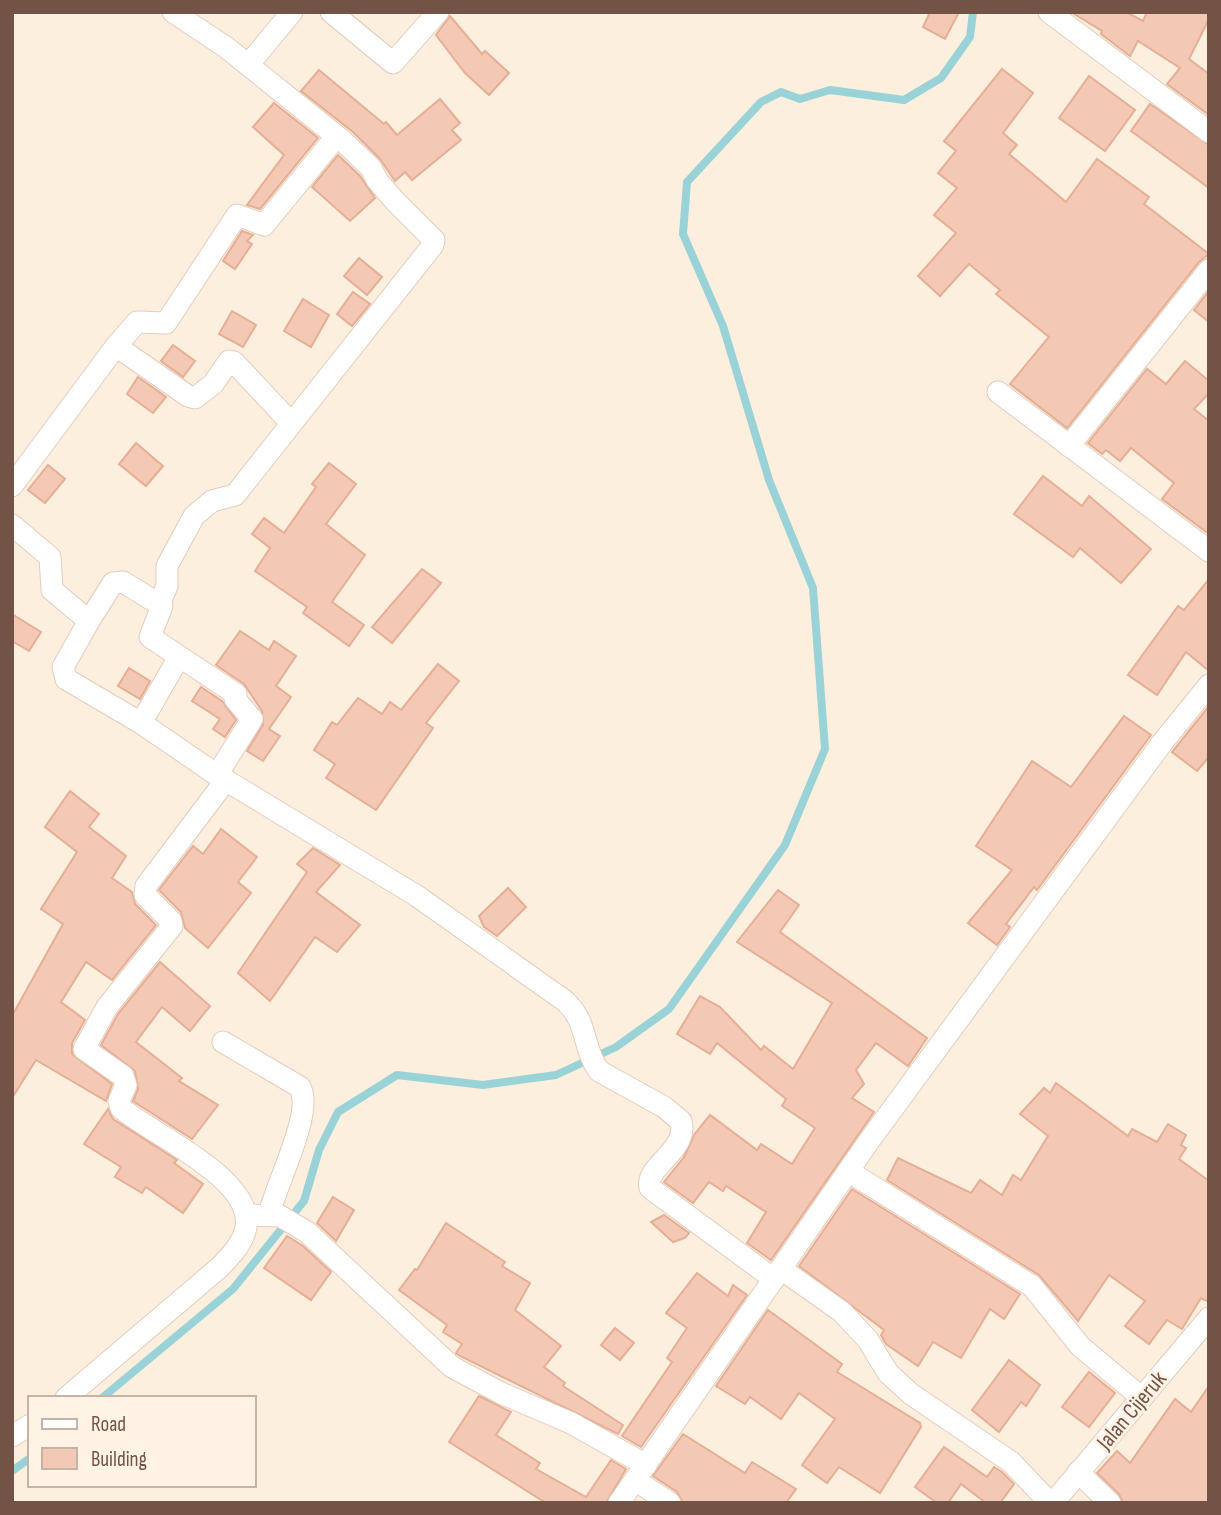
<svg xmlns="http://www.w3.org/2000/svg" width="1221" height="1515" viewBox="0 0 1221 1515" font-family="'Sofia Sans Condensed',sans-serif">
  <rect width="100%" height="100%" fill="#fdefde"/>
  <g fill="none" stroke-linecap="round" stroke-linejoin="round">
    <g stroke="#99d3d8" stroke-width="8">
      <path d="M102 1398 233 1289 304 1201 319 1150 338 1112 397 1075 483 1085 556 1075 616 1047 669 1009 785 845 825 749 813 588 769 480 723 326 683 234 687 182 761 102 781 92 800 99 830 90 904 100 941 78 970 37 973 12"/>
      <path d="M12 1471 30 1458"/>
    </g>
  </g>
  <g fill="#f3c9b5" stroke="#e6ae95" stroke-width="2">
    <path d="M930 12H959L945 39 923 27Z"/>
    <path d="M1071 12H1126L1143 21 1147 12H1209V19L1189 59 1209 74V115L1167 84 1180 68 1138 41 1130 56 1101 34 1102 31Z"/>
    <path d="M450 16 482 54 485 51 509 73 489 95 465 73 436 35Z"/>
    <path d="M1002 69 1033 93 1003 133 1017 145 1009 154 1066 202 1097 159 1149 197 1144 204 1209 254 1199 262 1067 428 1010 384 1049 337 996 294 1000 290 969 264 940 296 918 276 956 233 934 215 957 188 938 173 956 151 944 141Z"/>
    <path d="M319 70 384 124 386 122 397 135 440 99 460 123 452 130 461 140 412 180 405 172 395 181 380 159 353 132 301 91Z"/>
    <path d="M1089 76 1135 110 1105 151 1059 118Z"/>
    <path d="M274 103 318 138 260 209 247 205 284 155 253 127Z"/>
    <path d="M1150 104 1209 145V188L1131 131Z"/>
    <path d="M338 155 360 176 375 198 350 221 312 187Z"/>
    <path d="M242 231 253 235 247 241 252 244 235 269 223 261Z"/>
    <path d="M359 258 382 277 367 295 344 276Z"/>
    <path d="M1209 291V322L1194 310Z"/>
    <path d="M353 292 370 304 352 326 337 314Z"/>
    <path d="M303 299 329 315 311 347 284 331Z"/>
    <path d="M232 311 256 325 243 347 219 334Z"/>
    <path d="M173 345 195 361 183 377 161 361Z"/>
    <path d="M1185 361 1209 381V393L1194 409 1209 421V534L1162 499 1174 483 1131 448 1120 461 1106 450 1102 454 1088 443 1147 369 1166 384Z"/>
    <path d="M138 377 166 397 153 413 127 394Z"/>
    <path d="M136 443 163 466 146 486 119 464Z"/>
    <path d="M329 463 356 484 326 524 365 555 332 602 364 625 349 646 303 613 307 607 255 571 270 548 252 534 264 518 284 533 316 487 312 484Z"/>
    <path d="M48 465 65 479 45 503 28 490Z"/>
    <path d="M1043 476 1082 506 1089 496 1151 549 1121 583 1080 548 1073 557 1014 514Z"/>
    <path d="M422 569 441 583 392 643 372 627Z"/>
    <path d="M1209 579V671L1186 652 1157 695 1128 675 1178 606 1184 610Z"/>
    <path d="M12 614 41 632 29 651 12 641Z"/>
    <path d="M240 631 269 650 274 641 296 656 276 686 291 697 269 729 280 736 263 761 247 751 263 725 262 711 244 684 216 665Z"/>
    <path d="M438 664 459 681 426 723 433 728 376 810 326 778 335 764 314 750 332 722 337 725 358 698 382 714 390 702 401 710Z"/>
    <path d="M129 668 150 681 140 699 118 686Z"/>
    <path d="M201 687 222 701 236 720 225 737 213 729 220 719 192 701Z"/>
    <path d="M1209 706V757L1197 771 1172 752Z"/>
    <path d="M1124 716 1151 735 1037 890 1034 887 1006 924 1010 927 997 945 968 923 1012 870 976 846 1032 761 1071 787Z"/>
    <path d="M70 791 99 814 89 827 126 856 112 878 132 892 135 904 156 925 112 980 86 962 61 1002 85 1020 72 1043V1054L112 1084 106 1101 36 1060 12 1098V1016L63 924 41 909 77 852 45 827Z"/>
    <path d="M221 829 257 857 238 882 251 893 208 948 185 928 181 912 159 890 193 846 203 854Z"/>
    <path d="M313 848 340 865 316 892 360 925 337 952 315 937 270 1001 238 973 307 872 297 864Z"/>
    <path d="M508 888 526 907 497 936 484 927 479 916Z"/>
    <path d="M778 890 799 905 780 932 927 1038 908 1066 876 1043 856 1070 864 1084 852 1098 874 1112 771 1260 747 1243 766 1212 726 1186 723 1191 709 1182 693 1203 664 1182 684 1157 694 1135 710 1115 757 1150 761 1144 792 1164 815 1128 782 1106 786 1099 717 1043 710 1054 677 1034 700 996 720 1007 761 1050 764 1046 793 1069 832 1003 737 942Z"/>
    <path d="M160 962 210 1006 190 1031 162 1007 136 1042 182 1078 179 1081 218 1105 192 1139 133 1101 138 1089 135 1071 101 1045 118 1014Z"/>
    <path d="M1056 1083 1128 1136 1132 1129 1157 1142 1168 1124 1186 1135 1181 1145 1186 1148 1179 1159 1209 1181V1302L1201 1298 1182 1329 1167 1320 1149 1344 1125 1326 1145 1301 1109 1275 1078 1321 1039 1275 887 1180 898 1158 971 1193 980 1180 1002 1195 1013 1175 1021 1180 1048 1136 1020 1114 1044 1088 1050 1093Z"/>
    <path d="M108 1109 113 1119 177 1160 174 1163 203 1184 183 1213 146 1187 142 1193 115 1177 121 1167 84 1144Z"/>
    <path d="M852 1189 1020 1294 1004 1319 990 1309 961 1358 933 1342 918 1366 886 1344 881 1335 884 1330 799 1266Z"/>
    <path d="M333 1197 354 1210 336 1241 317 1223Z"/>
    <path d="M664 1215 689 1233 685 1238 673 1242 651 1222Z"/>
    <path d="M446 1223 505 1262 502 1266 530 1283 515 1310 561 1346 544 1367 565 1383 563 1386 623 1425 618 1434 460 1356 456 1353 462 1344 443 1332 447 1325 399 1290 415 1269 417 1270Z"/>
    <path d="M287 1236 303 1246 331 1272 311 1300 264 1268Z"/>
    <path d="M697 1273 728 1296 733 1285 747 1295 641 1447 622 1436 672 1362 667 1358 687 1328 666 1313Z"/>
    <path d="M768 1310 842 1364 837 1372 920 1423 921 1427 880 1493 839 1467 827 1483 802 1465 835 1419 799 1393 781 1419 750 1397 745 1404 716 1386Z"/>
    <path d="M615 1328 634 1343 620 1360 601 1345Z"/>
    <path d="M1009 1360 1040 1385 1026 1406 1021 1402 999 1432 972 1410Z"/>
    <path d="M1089 1372 1115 1393 1089 1427 1062 1407Z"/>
    <path d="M1209 1386V1503H1123L1119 1494 1097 1473 1117 1451 1130 1463 1175 1399 1191 1412Z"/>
    <path d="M479 1396 511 1412 496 1435 540 1463 536 1469 586 1497 611 1460 626 1469 606 1503H546L449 1442Z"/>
    <path d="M683 1434 745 1473 752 1462 796 1489 786 1503H683L677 1492 653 1476Z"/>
    <path d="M944 1447 987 1477 994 1467 1002 1472 1014 1484 1000 1503H986L961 1484 948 1503H937L915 1487Z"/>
  </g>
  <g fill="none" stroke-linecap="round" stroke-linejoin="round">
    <g stroke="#e3ccbd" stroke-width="23">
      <g id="minor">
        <path d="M331 12 393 63 438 12"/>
        <path d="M1049 12 1209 132"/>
        <path d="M248 65 292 12"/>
        <path d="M116 346 188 396 195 398 213 384 229 361 234 362 291 423"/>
        <path d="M998 392 1209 551"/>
        <path d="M1069 446 1209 270"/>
        <path d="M12 486 116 346 137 322 166 323 237 215 264 225 336 137"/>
        <path d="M12 525 50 557 52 590 89 621 63 667 66 679 141 723 217 775 417 896 565 1001C589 1023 582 1048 599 1071L664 1107 681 1121C689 1151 644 1166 650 1188L774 1279"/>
        <path d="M159 604 167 586V566L194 516 212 501 235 495 433 245 434 240 394 200 377 180 371 168 344 142 227 48 173 12"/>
        <path d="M89 621 113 583 123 582 162 606 150 637 236 694 235 699 252 719 217 775"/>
        <path d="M141 723 179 657"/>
        <path d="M223 1042 300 1087C314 1113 276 1183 269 1215"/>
        <path d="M848 1171 1032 1286 1080 1346 1142 1398"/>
        <path d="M246 1215 280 1216 307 1232 452 1367 501 1393 571 1423 646 1465"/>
        <path d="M781 1269 842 1312 868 1340 888 1373 911 1394 1011 1462 1050 1503"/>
        <path d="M66 1398 220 1267C231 1255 243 1244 246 1227 254 1178 151 1134 121 1108L119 1101 126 1085 123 1076 84 1049 107 1007 172 926 171 921 145 895 146 886 226 780"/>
        <path d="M12 1436 30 1425"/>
        <path d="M1078 1472 1110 1503"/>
        <path d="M635 1480 670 1503"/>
        <path d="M619 1503 869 1141 1162 743 1209 685"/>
        <path d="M1053 1503 1209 1318"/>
      </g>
    </g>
    <use href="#minor" stroke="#fff" stroke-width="21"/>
  </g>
  <g text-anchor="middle" stroke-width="6" stroke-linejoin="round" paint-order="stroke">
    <g font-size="23" fill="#735346" stroke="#fff3e5">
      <text transform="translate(1131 1410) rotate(-50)" y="8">Jalan Cijeruk</text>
    </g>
  </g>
  <rect width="1221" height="1515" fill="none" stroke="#735346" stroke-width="28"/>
  <rect x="28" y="1396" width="228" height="91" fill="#fff3e5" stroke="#c7b3a5" stroke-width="2"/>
  <rect x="42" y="1419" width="35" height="10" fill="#ffffff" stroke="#c7b3a5" stroke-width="2"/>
  <text x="91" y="1431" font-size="21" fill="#735346">Road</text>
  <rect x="42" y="1448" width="35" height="21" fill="#f3c9b5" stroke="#c7b3a5" stroke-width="2"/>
  <text x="91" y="1466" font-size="21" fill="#735346">Building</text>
</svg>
